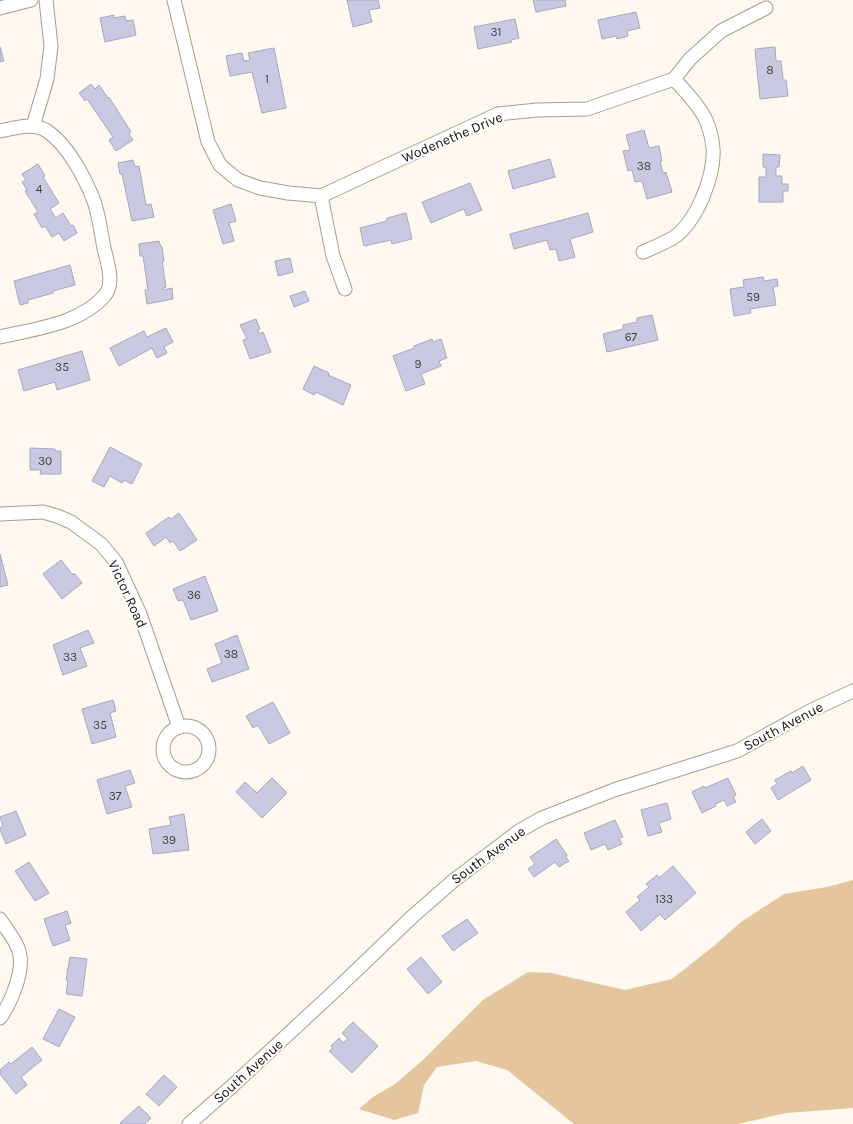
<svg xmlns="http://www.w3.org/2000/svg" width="853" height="1124" viewBox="0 0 853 1124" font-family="Karla,sans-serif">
  <rect width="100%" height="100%" fill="#fef8f0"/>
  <path fill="#e5c59d" d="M853 880V1108L786 1113 738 1124H574L507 1070 476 1061 437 1067 424 1085 418 1113 394 1120 359 1109 373 1097 395 1084 422 1061 483 1000 528 972 551 973 625 990 672 979 715 945 741 922 784 894 827 887Z"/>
  <g fill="#c9cae1" stroke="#a7a8be">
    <path d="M347 0H378L380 8 369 10 372 22 353 27Z"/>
    <path d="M533 0H565L566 6 536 12Z"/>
    <path d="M636 12 640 28 627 31 628 36 617 39 616 36 602 39 598 20Z"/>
    <path d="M114 15V18L125 16 126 21 133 20 136 35 105 42 100 18Z"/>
    <path d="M515 19 519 38 511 40 512 42 478 49 474 27Z"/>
    <path d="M0 47 4 61 0 62Z"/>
    <path d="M775 47 776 61H781L783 80H786L788 96 760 99 755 49Z"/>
    <path d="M274 48 286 108 262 113 252 72 230 76 226 56 242 53 244 61 250 60 248 53Z"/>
    <path d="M91 84 95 89 99 85 108 98 109 97 131 132 129 134 133 140 116 151 109 140 113 137 87 99 85 101 79 93Z"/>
    <path d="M644 130 649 148 659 146 662 161H660L663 173 666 172 672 192 647 199 642 181 635 182 632 170 628 171 623 151 630 150 626 135Z"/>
    <path d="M763 154 780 155 779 167H776V176H782V184H788V191H783V202H759V177H766V167H763Z"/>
    <path d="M550 159 555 177 513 189 508 171Z"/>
    <path d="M133 160 135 167 139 166 146 205 151 204 154 217 132 221 122 174H120L118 163Z"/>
    <path d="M38 164 45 176 43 177 59 203 50 209 56 218 63 213 71 226 73 225 77 233 64 241 59 233 52 237 45 226 42 228 34 214 38 212 25 191 27 190 22 182 26 180 22 174Z"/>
    <path d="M470 183 482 210 467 216 464 209 431 223 422 202Z"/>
    <path d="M231 204 236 221 229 223 234 241 223 244 213 210Z"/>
    <path d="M406 213 412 239 392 244 391 240 364 246 360 228 387 221V218Z"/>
    <path d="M588 213 593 232 570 239 575 257 559 261 556 249 550 250 547 240 514 249 510 234Z"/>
    <path d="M159 241 161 247H162L164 261H162L166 287 163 288V290L172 288 173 299 147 304 145 290H148L143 256H140L139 244Z"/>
    <path d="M290 258 293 272 278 276 275 261Z"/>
    <path d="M70 265 75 285 53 291V293L28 300V303L20 305 14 281Z"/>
    <path d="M763 277 764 281 777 279 778 286 773 287 776 305 750 309 751 313 734 316 730 289 744 287 743 280Z"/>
    <path d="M305 291 309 301 294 307 290 296Z"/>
    <path d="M652 315 658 340 607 352 603 334 623 329V325L637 322V318Z"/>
    <path d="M256 319 260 329 258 330 259 334 263 332 271 352 250 359 243 340 247 339 240 325Z"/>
    <path d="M166 328 173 342 164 347 167 353 157 358 152 348 119 366 110 348 144 331 147 337Z"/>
    <path d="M432 339 433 342 441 339 447 358 439 361 441 366 421 374 425 384 406 391 393 356 414 348V346Z"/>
    <path d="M82 351 90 380 57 390 55 382 24 391 18 370Z"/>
    <path d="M314 366 329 373 328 375 351 385 343 405 316 392 314 395 303 389Z"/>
    <path d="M110 447 142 464 132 484 124 480 122 483 110 476 104 487 92 481Z"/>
    <path d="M30 448 55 449V451H61V474H40L41 470H30Z"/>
    <path d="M179 513 197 540 180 551 173 541 170 543 166 537 154 546 146 533 169 517 171 519Z"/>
    <path d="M0 554 8 585 0 587Z"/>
    <path d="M61 560 73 575 74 573 82 583 62 599 43 574Z"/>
    <path d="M205 576 218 611 191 620 183 600 178 601 173 589Z"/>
    <path d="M88 630 94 643 80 648 87 666 63 675 53 645Z"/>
    <path d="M237 635 249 669 212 682 207 669 222 663 215 644Z"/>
    <path d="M113 700 116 711 110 713 116 737 92 744 82 709Z"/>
    <path d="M273 702 290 733 269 744 258 725 253 728 246 716Z"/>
    <path d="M803 766 811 780 778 800 771 788 777 784 775 780 791 771 792 773Z"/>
    <path d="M130 770 135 783 125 786 132 807 107 814 97 780Z"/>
    <path d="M272 778 287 793 262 818 236 792 245 782 257 793Z"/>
    <path d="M728 778 736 795 733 797 736 802 727 806 724 800 715 804 716 806 702 813 692 792 704 786 705 788Z"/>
    <path d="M667 803 671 819 659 823 662 832 648 836 641 810Z"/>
    <path d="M16 811 26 835 6 844 0 830V828L3 826 0 817Z"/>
    <path d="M184 814 189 850 153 854 149 829 171 825 169 817Z"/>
    <path d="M762 819 771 831 755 844 746 832Z"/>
    <path d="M615 820 623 837 619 838 622 844 608 850 605 844 591 850 584 833Z"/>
    <path d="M556 839 567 855 566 857 569 861 559 867 555 862 534 877 528 869 535 864 530 857Z"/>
    <path d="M29 862 49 893 35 901 15 871Z"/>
    <path d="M673 866 696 893 665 920 660 914 641 931 626 912 640 900 637 897 649 887 646 884 657 875 659 878Z"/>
    <path d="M67 911 71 923 65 925 70 940 53 946 44 919Z"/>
    <path d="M467 919 478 933 453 951 442 936Z"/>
    <path d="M70 957 87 959 82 996 66 994 68 981 66 980Z"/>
    <path d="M421 957 442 982 428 994 407 969Z"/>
    <path d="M59 1009 75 1017 59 1047 43 1039Z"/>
    <path d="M353 1022 378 1046 352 1073 329 1051 333 1048 331 1046 339 1038 343 1043 348 1039 342 1033Z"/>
    <path d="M32 1047 42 1060 21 1077 27 1085 16 1094 0 1074V1070L9 1062 11 1064Z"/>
    <path d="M164 1075 177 1087 159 1106 146 1094Z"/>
    <path d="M139 1106 151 1118 145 1124H121L120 1123Z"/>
  </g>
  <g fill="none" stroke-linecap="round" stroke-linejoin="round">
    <g stroke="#ab9d8b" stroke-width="15">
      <g id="minor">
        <path d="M174 0 208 142 220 165 238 180 260 188 288 193 321 196 498 114 537 110 587 109 674 79C685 91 697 103 705 118 709 126 712 139 713 148 715 175 697 222 673 238 664 243 653 248 643 252"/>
        <path d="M0 8 31 0"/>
        <path d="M674 79 690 59 721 31 766 8"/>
        <path d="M33 126 47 79 51 46 46 0"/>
        <path d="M0 131C15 128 34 122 47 131 68 145 85 178 94 201 99 216 101 233 104 248 107 262 115 283 105 295 81 324 34 329 0 337"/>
        <path d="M321 196 333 256 345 289"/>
        <path d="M0 514 43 512 57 516 71 522 101 544 116 562 140 614 179 727"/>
        <circle cx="186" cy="749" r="23"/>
        <path d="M0 919C6 929 16 940 19 951 25 970 11 1003 0 1018"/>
        <path d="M189 1124 230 1088 338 988 413 916 453 881 519 831 542 818 614 790 737 751 810 711 853 691"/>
      </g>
    </g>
    <use href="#minor" stroke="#fff" stroke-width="13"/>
  </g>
  <g text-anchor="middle" stroke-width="4" stroke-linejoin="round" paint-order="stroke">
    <g font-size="12" fill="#444040">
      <text x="496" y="36">31</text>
      <text x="770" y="74">8</text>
      <text x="267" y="83">1</text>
      <text x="644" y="170">38</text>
      <text x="39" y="193">4</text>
      <text x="753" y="301">59</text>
      <text x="631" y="341">67</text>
      <text x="418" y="368">9</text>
      <text x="62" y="371">35</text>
      <text x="45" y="465">30</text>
      <text x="194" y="599">36</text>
      <text x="231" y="658">38</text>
      <text x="70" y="661">33</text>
      <text x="100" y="729">35</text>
      <text x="115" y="800">37</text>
      <text x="169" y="844">39</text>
      <text x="664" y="903">133</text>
    </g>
    <g font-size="14" fill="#17120b" stroke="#fff">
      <text transform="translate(452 137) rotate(-23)" y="5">Wodenethe Drive</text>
      <text transform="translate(128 594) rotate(65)" y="5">Victor Road</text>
      <text transform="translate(783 726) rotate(-28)" y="5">South Avenue</text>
      <text transform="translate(488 855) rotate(-36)" y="5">South Avenue</text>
      <text transform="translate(248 1071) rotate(-42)" y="5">South Avenue</text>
    </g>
  </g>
</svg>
